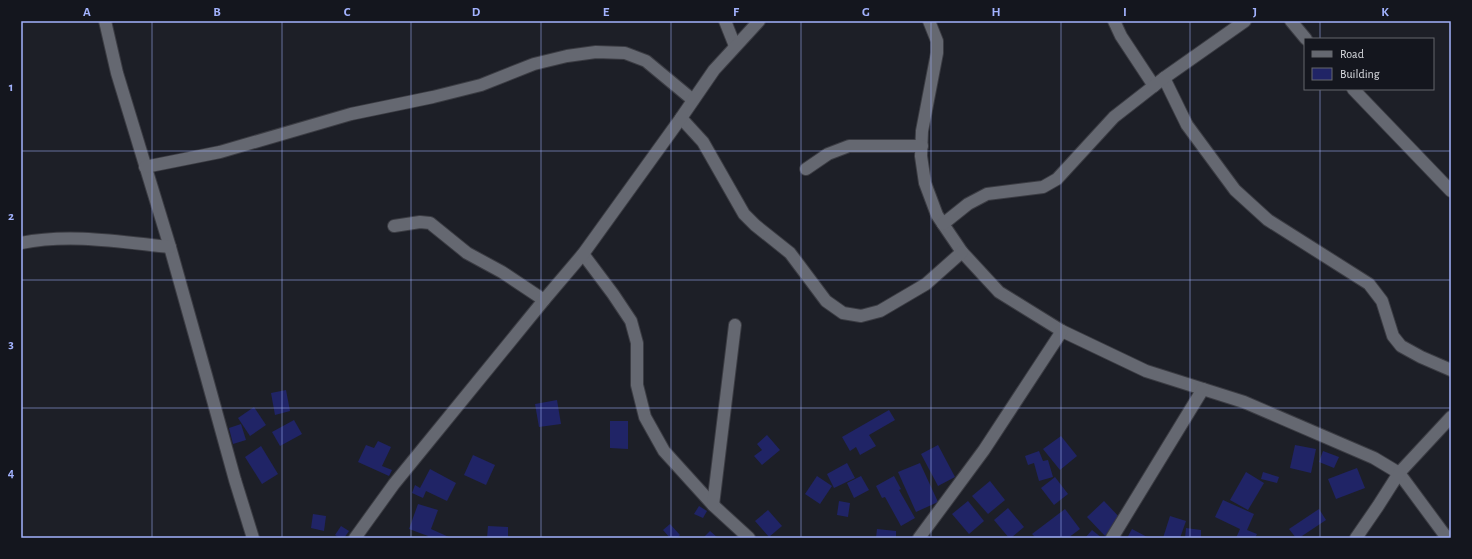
<svg xmlns="http://www.w3.org/2000/svg" width="1472" height="559" viewBox="0 0 1472 559" font-family="'Alegreya Sans',sans-serif">
  <rect width="100%" height="100%" fill="#1d1f27"/>
  <g fill="#202466">
    <path d="M286 390 290 411 275 415 271 393Z"/>
    <path d="M557 400 561 424 539 427 535 404Z"/>
    <path d="M254 407 266 425 250 436 238 418Z"/>
    <path d="M889 410 895 420 869 435 876 446 860 455 856 447 850 451 842 437Z"/>
    <path d="M294 420 302 434 280 446 272 432Z"/>
    <path d="M610 421H628V449L610 448Z"/>
    <path d="M241 424 246 440 233 444 229 428Z"/>
    <path d="M767 435 780 450 762 465 754 456 762 450 757 444Z"/>
    <path d="M1061 436 1077 456 1060 470 1043 449Z"/>
    <path d="M378 441 391 447 382 466 392 470 389 476 358 462 366 445 374 448Z"/>
    <path d="M938 445 955 477 938 486 921 454Z"/>
    <path d="M1295 445 1316 449 1311 473 1290 468Z"/>
    <path d="M261 446 278 474 262 484 245 457Z"/>
    <path d="M1039 451 1043 461 1048 460 1053 477 1039 481 1034 463 1028 465 1025 456Z"/>
    <path d="M1323 451 1339 457 1334 468 1319 462Z"/>
    <path d="M473 455 495 465 486 485 464 475Z"/>
    <path d="M847 463 855 478 834 488 827 474Z"/>
    <path d="M920 463 938 502 916 512 898 472Z"/>
    <path d="M1357 468 1365 488 1336 499 1328 479Z"/>
    <path d="M430 469 456 483 447 501 426 491 423 498 412 493 415 485 420 488Z"/>
    <path d="M1246 472 1264 483 1248 510 1230 500Z"/>
    <path d="M1263 472 1279 477 1277 483 1261 479Z"/>
    <path d="M817 476 832 486 820 504 805 494Z"/>
    <path d="M861 476 869 490 854 498 847 483Z"/>
    <path d="M894 476 901 489 899 490 915 518 901 526 885 497 882 498 876 486Z"/>
    <path d="M1055 477 1068 494 1054 505 1041 488Z"/>
    <path d="M990 481 1005 500 988 514 972 496Z"/>
    <path d="M1223 500 1254 514 1247 530 1257 534 1255 538H1236L1240 529 1215 517Z"/>
    <path d="M839 501 850 503 848 517 837 515Z"/>
    <path d="M968 501 984 521 969 534 952 514Z"/>
    <path d="M1104 501 1122 520 1105 536 1087 517Z"/>
    <path d="M418 504 438 510 431 529 451 538H427L428 536 409 529Z"/>
    <path d="M699 506 707 511 703 518 694 514Z"/>
    <path d="M1008 508 1024 527 1011 538H1009L994 520Z"/>
    <path d="M1065 509 1080 529 1068 538H1036L1032 534Z"/>
    <path d="M1319 509 1326 520 1299 538H1296L1289 529Z"/>
    <path d="M768 510 782 526 769 537 755 521Z"/>
    <path d="M313 514 326 516 324 531 311 528Z"/>
    <path d="M1170 516 1186 521 1180 538H1163Z"/>
    <path d="M670 524 680 535 677 538H670L663 530Z"/>
    <path d="M341 526 349 531 344 538H340L335 535Z"/>
    <path d="M488 526 508 527V538H487Z"/>
    <path d="M1186 528 1201 530V538H1185Z"/>
    <path d="M877 529 896 531V538H876Z"/>
    <path d="M1132 529 1149 538H1127Z"/>
    <path d="M1092 530 1102 538H1085Z"/>
    <path d="M710 531 718 538H703Z"/>
  </g>
  <g fill="none" stroke-linecap="round" stroke-linejoin="round">
    <g stroke="#3b3c43" stroke-width="14">
      <g id="minor">
        <path d="M105 21 117 73 170 247 206 375 235 480 253 538"/>
        <path d="M725 21 735 46"/>
        <path d="M929 21 937 41V53L922 131 921 156 925 183 937 215 943 224 962 252 999 292 1062 331 1146 371 1244 402 1374 458 1399 473 1447 538"/>
        <path d="M1114 21 1121 36 1154 86"/>
        <path d="M1291 21 1306 39"/>
        <path d="M1164 78 1187 125 1235 190 1268 220 1369 284 1382 301 1393 336 1401 346 1421 357 1451 370"/>
        <path d="M1353 89 1451 191"/>
        <path d="M681 118 703 142 744 214 755 225 790 253 826 301 843 313 861 316 880 311 926 284 962 252"/>
        <path d="M145 167 220 152 351 114 433 97 481 85 534 64 567 56 596 52 625 53 646 61 693 100"/>
        <path d="M806 169 828 154 849 146H922"/>
        <path d="M943 224 968 204 987 194 1043 187 1057 179 1114 117 1164 78 1245 21"/>
        <path d="M394 226 420 222 430 223 467 253 502 272 544 300"/>
        <path d="M21 243C70 233 121 242 170 247"/>
        <path d="M583 254 613 294 631 321 637 343V385L645 417 664 451 713 505 749 538"/>
        <path d="M713 505 735 325"/>
        <path d="M355 538 394 484 544 300 583 254 681 118 714 70 759 21"/>
        <path d="M919 538 984 450 1062 331"/>
        <path d="M1112 538 1203 389"/>
        <path d="M1356 538 1378 506 1399 473 1451 417"/>
      </g>
    </g>
    <use href="#minor" stroke="#656871" stroke-width="12"/>
  </g>
  <path fill="none" stroke="#a2b2fd" stroke-width="1" stroke-opacity="0.55" d="M152 21V538M282 21V538M411 21V538M541 21V538M671 21V538M801 21V538M931 21V538M1061 21V538M1190 21V538M1320 21V39M1320 89V538M21 151H1451M21 280H1451M21 408H1451"/>
  <rect width="1472" height="559" fill="none" stroke="#14161e" stroke-width="44"/>
  <rect x="1304" y="38" width="130" height="52" fill="#14161e" stroke="#64666d"/>
  <rect x="1312" y="51" width="20" height="6" fill="#656871" stroke="#64666d"/>
  <text x="1340" y="58" font-size="12" fill="#dcdee3">Road</text>
  <rect x="1312" y="68" width="20" height="12" fill="#202466" stroke="#64666d"/>
  <text x="1340" y="78" font-size="12" fill="#dcdee3">Building</text>
  <rect x="22" y="22" width="1428" height="515" fill="none" stroke="#a2b2fd" stroke-width="1.5"/>
  <g font-size="13" text-anchor="middle" font-weight="bold" fill="#a2b2fd">
    <text x="87" y="16">A</text>
    <text x="217" y="16">B</text>
    <text x="347" y="16">C</text>
    <text x="476" y="16">D</text>
    <text x="606" y="16">E</text>
    <text x="736" y="16">F</text>
    <text x="866" y="16">G</text>
    <text x="996" y="16">H</text>
    <text x="1125" y="16">I</text>
    <text x="1255" y="16">J</text>
    <text x="1385" y="16">K</text>
    <text x="11" y="91">1</text>
    <text x="11" y="220">2</text>
    <text x="11" y="348">3</text>
    <text x="11" y="477">4</text>
  </g>
</svg>
